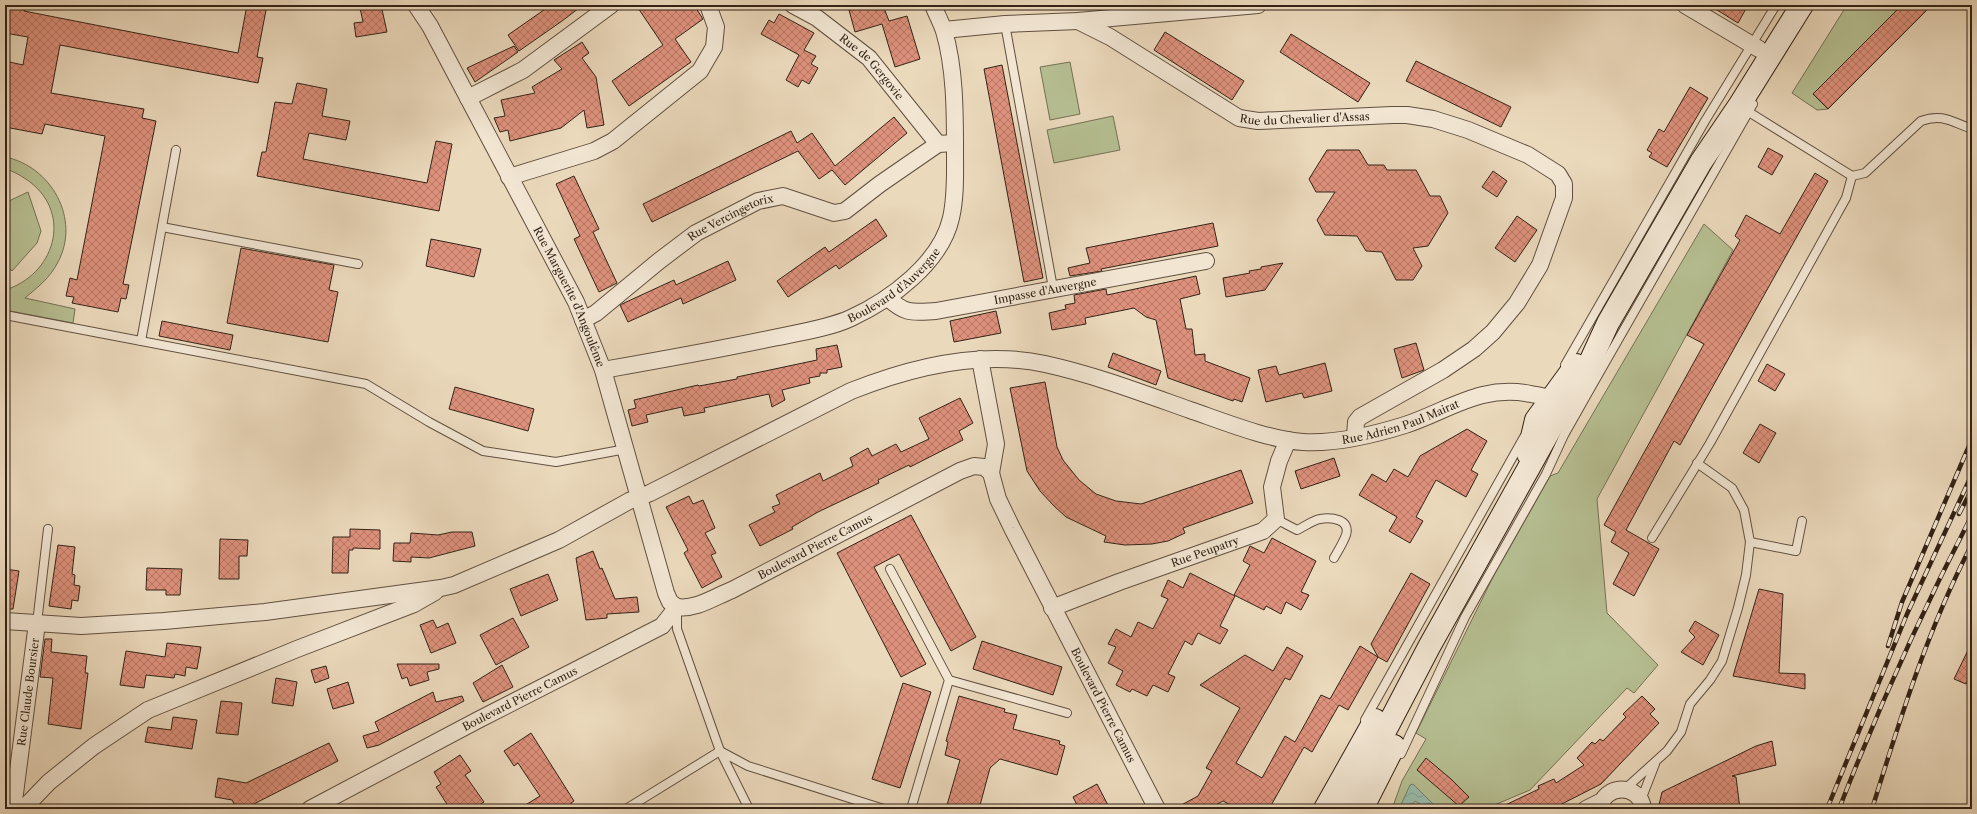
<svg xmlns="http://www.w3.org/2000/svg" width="1977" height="814" viewBox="0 0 1977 814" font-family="'Libre Caslon Text',serif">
  <defs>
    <pattern id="water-waves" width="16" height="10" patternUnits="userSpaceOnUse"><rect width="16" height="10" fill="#9ba"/><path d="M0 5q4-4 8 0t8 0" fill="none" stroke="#84a092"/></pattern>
    <pattern id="building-cross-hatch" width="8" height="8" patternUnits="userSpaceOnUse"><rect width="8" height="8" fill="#de917c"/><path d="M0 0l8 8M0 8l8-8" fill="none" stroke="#b57665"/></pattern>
  </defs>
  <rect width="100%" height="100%" fill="#ebd9bc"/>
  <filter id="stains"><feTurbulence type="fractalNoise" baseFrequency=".005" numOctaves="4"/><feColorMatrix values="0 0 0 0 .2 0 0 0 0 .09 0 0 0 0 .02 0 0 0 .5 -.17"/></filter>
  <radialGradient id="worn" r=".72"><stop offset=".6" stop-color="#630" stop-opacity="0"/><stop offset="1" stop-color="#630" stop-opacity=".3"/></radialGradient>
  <g fill="#b6bf92" stroke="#747154">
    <path d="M1847 5H1902L1813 94 1828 109 1817 110 1792 93Z"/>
    <path d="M1070 62 1080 114 1050 120 1040 67Z"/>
    <path d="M1113 116 1120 150 1054 163 1047 130Z"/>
    <path d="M5 157C51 166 81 219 58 262 50 278 38 287 25 298L75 309 73 323 5 310V290C54 275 73 215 30 182 23 177 14 171 5 169Z"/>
    <path d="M28 192 41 231 37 243 12 271 5 263V207L11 200Z"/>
    <path d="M1704 224 1733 250 1597 499 1607 613 1658 665 1634 693 1627 688 1530 790 1485 809H1392L1402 781 1426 739 1416 733 1493 577 1550 476 1558 473Z"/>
  </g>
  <path fill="url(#water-waves)" stroke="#707e6f" d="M1413 784 1438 809H1420V804L1415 801 1409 809H1399L1410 785Z"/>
  <g fill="url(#building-cross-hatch)" stroke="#332316">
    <path d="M5 5H25L24 11 238 53 247 5H267L257 57 263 58 258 83 60 45 51 93 144 109 142 118 156 121 123 284 129 285 126 299 121 298 118 312 72 303 74 297 66 296 70 278 77 280 105 136 45 124 42 134 5 127V61L23 65 28 37 5 33Z"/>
    <path d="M381 5 387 32 356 37 354 23 363 22 360 8Z"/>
    <path d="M551 5H583L562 21 519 51 508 35Z"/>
    <path d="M636 5H694L703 19 675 39 691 62 629 106 612 81 663 45Z"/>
    <path d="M865 5H875L876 10 884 8 889 21 907 16 920 59 895 67 882 24 855 32 849 10Z"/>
    <path d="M1709 5H1748L1738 23Z"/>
    <path d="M1902 5H1932L1828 109 1813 94Z"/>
    <path d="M779 14 814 33 804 50 816 56 811 64 818 68 809 84 802 80 798 87 786 80 799 55 761 34 769 20 774 23Z"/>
    <path d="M1165 32 1244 81 1232 100 1154 50Z"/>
    <path d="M1291 34 1370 83 1358 102 1280 52Z"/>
    <path d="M582 42 589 53 582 58 596 77 604 125 587 128 584 110 561 128 510 141 508 130 500 132 494 118 505 116 501 100 535 93 532 87 562 69 554 60Z"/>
    <path d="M514 46 518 52 475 82 467 68Z"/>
    <path d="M1416 61 1511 107 1501 127 1406 81Z"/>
    <path d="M1002 65 1043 278 1024 282 984 69Z"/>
    <path d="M297 83 327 89 322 116 350 121 346 140 309 133 303 159 427 183 436 141 452 144 439 211 257 176 262 152H266L275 102 292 104Z"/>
    <path d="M1690 87 1708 98 1667 167 1649 157 1652 153 1647 150 1659 129 1664 132Z"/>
    <path d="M894 117 907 133 845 185 832 170 819 179 798 151 652 222 643 204 791 131 797 143 812 133 835 166Z"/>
    <path d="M1768 148 1783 156 1772 175 1758 167Z"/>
    <path d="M1327 150H1359L1368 165H1384L1387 170H1416L1430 196H1440L1448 213 1428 246 1413 248 1422 266 1413 280H1396L1382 252 1366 251 1357 236 1325 235 1317 220 1335 192H1316L1309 179Z"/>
    <path d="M1493 171 1507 181 1497 197 1482 187Z"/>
    <path d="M1815 173 1828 181 1680 445 1674 441 1626 530 1659 549 1634 596 1613 584 1629 553 1611 542 1616 532 1604 525 1704 344 1687 335 1740 240 1735 236 1746 215 1780 234Z"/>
    <path d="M574 176 599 229 593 232 617 283 599 292 574 239 580 236 556 184Z"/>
    <path d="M1517 216 1537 230 1515 262 1495 248Z"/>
    <path d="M876 219 887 236 839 269 836 265 788 297 777 281 825 247 829 252Z"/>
    <path d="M1213 223 1218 246 1101 269 1102 271 1070 276 1068 268 1090 263 1086 248Z"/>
    <path d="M431 239 481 249 474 277 426 266Z"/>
    <path d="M241 248 334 265 329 290 338 292 328 342 227 323Z"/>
    <path d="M728 261 736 280 683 304 681 298 628 322 620 305 624 303 674 280 676 285Z"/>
    <path d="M1283 263 1265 290 1226 297 1223 278 1250 273 1249 271 1261 269V267Z"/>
    <path d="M1196 276 1200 294 1180 299 1186 329H1192L1195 355 1205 354V361L1250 378 1242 402 1234 399 1233 401 1168 378 1156 320 1146 317 1134 308 1085 318 1086 324 1052 330 1049 313 1066 309 1065 305 1075 303 1074 295 1106 289 1107 295Z"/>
    <path d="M996 311 1001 333 954 342 950 321Z"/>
    <path d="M162 321 233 335 230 350 159 336Z"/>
    <path d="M1416 343 1424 370 1402 378 1394 349Z"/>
    <path d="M837 345 842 367 827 370V373H820V376L809 378 810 383 782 390 785 400 772 407 769 394 704 408 705 412 684 416 682 407 646 415 648 422 632 426 628 410 636 408 634 400 698 385 699 386 737 379V377L817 360 816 349Z"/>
    <path d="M1113 353 1161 371 1156 385 1108 367Z"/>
    <path d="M1325 363 1332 391 1304 398 1302 393 1266 402 1258 370 1276 366 1279 375Z"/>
    <path d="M1767 364 1785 374 1775 391 1758 381Z"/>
    <path d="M1045 382 1057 447 1063 460 1079 480 1096 494 1116 501 1141 504 1241 470 1253 503 1183 528 1185 533 1168 541 1152 544 1125 545 1104 542 1106 536 1066 517 1054 506 1040 491 1027 471 1010 388Z"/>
    <path d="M455 387 534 409 528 431 449 409Z"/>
    <path d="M960 398 973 423 959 431 963 440 910 467 909 465 878 480 879 483 818 512 792 527 793 529 760 546 749 525 775 512 772 507 780 504 776 495 820 473 823 481 853 466 850 458 868 448 872 456 896 444 901 452 929 439 919 418Z"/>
    <path d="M1760 424 1776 433 1759 463 1743 453Z"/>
    <path d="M1467 429 1487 441 1471 470 1478 474 1466 497 1436 480 1416 517 1423 521 1410 543 1389 531 1397 517 1359 495 1372 474 1386 482 1394 469 1408 477 1420 456Z"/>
    <path d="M1334 458 1340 476 1301 489 1295 471Z"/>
    <path d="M689 496 693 504 703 500 715 528 705 533 716 553 711 555 722 577 702 588 684 553 688 550 666 507Z"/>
    <path d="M911 515 976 637 951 651 899 554 874 567 926 664 901 677 837 553Z"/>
    <path d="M350 529 380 530V549L353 548V550H349L348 573H332L333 537H350Z"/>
    <path d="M452 532H472L475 546 429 558 411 557V562L393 561 394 543H410L411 533 438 535Z"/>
    <path d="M1272 538 1316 561 1301 592 1309 595 1301 610 1286 602 1281 614 1266 606 1264 610 1234 595 1250 565 1243 561 1250 546 1264 553Z"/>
    <path d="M220 539 248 540 247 556H239V579H219Z"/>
    <path d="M58 545 75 547 72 574 75 575 74 585 80 586 78 601 72 600 71 609 49 606Z"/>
    <path d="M593 551 600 569 602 568 615 599 637 597 639 612 607 614V618L586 620 576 558Z"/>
    <path d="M147 568 182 569 180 595H166V590H146Z"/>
    <path d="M5 569 19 571 13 609H5Z"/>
    <path d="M1190 573 1235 596 1220 626 1228 630 1220 644 1198 633 1192 645 1185 641 1168 674 1175 677 1168 692 1153 685 1147 696 1132 689 1130 692 1116 685 1123 671 1108 663 1116 647 1108 644 1116 629 1131 637 1138 622 1153 629 1168 599 1161 596 1168 580 1183 588Z"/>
    <path d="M1411 573 1430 584 1387 662 1378 657 1371 644Z"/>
    <path d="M548 574 558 600 521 616 510 589Z"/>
    <path d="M1759 589 1783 594 1779 673 1805 674V689L1733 676Z"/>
    <path d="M513 618 529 647 496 665 480 635Z"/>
    <path d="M433 620 437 628 448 623 456 643 431 653 420 625Z"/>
    <path d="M1695 621 1719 635 1703 665 1681 652 1695 637 1689 631Z"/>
    <path d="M45 639H52L51 652 87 656 85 673H88L81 729 48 724 53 678 40 677Z"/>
    <path d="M982 641 1062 667 1053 695 973 669Z"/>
    <path d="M1972 642V672L1966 684 1954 679Z"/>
    <path d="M167 643 201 647 197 669 186 667 185 676 175 674 174 678 146 675 144 688 120 685 126 651 165 657Z"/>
    <path d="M1360 646 1378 657 1348 710 1339 705 1312 752 1304 747 1269 809H1238L1223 801 1208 809H1174L1198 796 1212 771 1206 768 1240 708 1200 685 1245 655 1273 671 1287 647 1303 656 1290 680 1285 678 1236 763 1262 778 1285 736 1295 742 1321 695 1330 699Z"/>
    <path d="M397 664H439V669L427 672 429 680 410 686 407 677 402 679Z"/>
    <path d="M502 665 513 687 483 702 473 683Z"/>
    <path d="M326 666 329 678 315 683 311 670Z"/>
    <path d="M276 678 297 682 293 706 272 703Z"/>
    <path d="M348 682 354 703 333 709 327 689Z"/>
    <path d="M903 683 931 692 900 788 872 779Z"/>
    <path d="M433 692 436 702 462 696 464 701 379 745 367 748 363 736 379 731 375 722Z"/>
    <path d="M959 696 1005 709 1004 712 1017 715 1013 729 1060 741 1059 744 1065 746 1057 775 1000 759 990 768 979 809H948L949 806 947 805 960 760 945 755 948 742 946 741Z"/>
    <path d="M1642 696 1655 709 1650 714 1659 723 1601 784 1552 809H1497L1539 789 1538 786 1554 779 1556 783 1584 765 1577 758 1592 742 1595 744 1600 739 1603 741 1626 717 1623 714Z"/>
    <path d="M221 701 242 703 238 735 216 733Z"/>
    <path d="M173 717 197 720 192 749 145 742 148 727 171 730Z"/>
    <path d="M531 733 574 801 571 803 574 809H519L540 796 518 763 514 766 504 751Z"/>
    <path d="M1772 741 1776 765 1732 776 1736 777 1740 809H1658L1662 792 1756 746Z"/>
    <path d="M329 743 338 761 250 806 249 809H237L232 800 215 797 218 778 246 783Z"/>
    <path d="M460 755 471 771 465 775 484 802 473 809H450L436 787 441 784 434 772Z"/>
    <path d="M1426 758 1451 779 1469 797 1459 806 1417 770Z"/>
    <path d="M1097 784 1110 809H1079L1073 797Z"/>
  </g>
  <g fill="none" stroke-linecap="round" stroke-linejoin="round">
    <g stroke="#615040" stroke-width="10">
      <g id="service">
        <path d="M1005 24 1053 288"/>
        <path d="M1744 109 1852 176 1865 173 1921 121C1942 113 1952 122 1972 129"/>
        <path d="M162 227 358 264"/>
        <path d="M5 315 366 384 429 422 483 451 556 462 626 449"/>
        <path d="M141 341 176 150"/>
        <path d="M1565 365 1705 121 1776 5"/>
        <path d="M1276 519 1297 530C1304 527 1313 520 1320 519 1331 517 1351 519 1346 535 1343 543 1338 551 1334 558"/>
        <path d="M1652 538 1710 443 1846 198 1852 176"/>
        <path d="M1750 542 1796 551 1802 521"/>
        <path d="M890 569 949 680 911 809"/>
        <path d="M37 623 48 529"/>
        <path d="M949 680 1067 713"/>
        <path d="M1365 720 1524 437"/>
        <path d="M1401 754 1465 617 1546 474 1564 435 1590 389 1753 104"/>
        <path d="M1625 789 1667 751 1681 732 1690 704 1710 680 1722 661 1738 608 1746 575 1750 542 1744 510 1732 488 1697 463"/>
        <path d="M1641 800 1655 764"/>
        <path d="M626 809 720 751 677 629V610"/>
        <path d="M749 809 720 751 748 766 884 809"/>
      </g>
    </g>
    <g stroke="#615040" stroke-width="18">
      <g id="minor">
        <path id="s1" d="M416 5 430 26 576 302 603 370 666 593 670 602 677 607"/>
        <path id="s2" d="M793 5 817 18 869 58 938 144"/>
        <path d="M1685 5 1759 49"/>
        <path id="s3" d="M1078 21 1110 37 1239 118 1258 121 1392 115H1407L1433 119 1468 130 1528 155 1558 174 1564 184V198L1540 265 1517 303 1493 332 1474 349 1443 370 1360 417 1356 422 1355 437"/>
        <path d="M944 30 1005 24 1078 21 1258 5"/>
        <path d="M468 98 523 70 611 5"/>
        <path d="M509 177 594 151 613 141 700 71 714 47 716 27 708 5"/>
        <path id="s4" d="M888 298C906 315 913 312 936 311L1206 261"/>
        <path id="s5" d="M583 320 596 313 659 261 696 233 758 201 783 196 834 213 845 211 880 184 938 144 955 143"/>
        <path d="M980 359 996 444 991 473"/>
        <path id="s6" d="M603 370C660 360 717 350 773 338 797 333 830 328 851 318 890 300 941 263 951 218 956 197 955 173 955 151 955 112 955 68 944 31 941 22 936 13 933 5"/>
        <path id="s7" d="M1052 608 1119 582 1263 531 1276 519 1272 487 1279 461 1288 440"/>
        <path id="s8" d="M5 621 81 626 164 621 265 612 441 588 454 585 559 540 629 501 650 493 851 391C911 367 981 350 1045 364 1095 375 1142 393 1190 410 1222 421 1269 440 1303 442 1336 444 1373 435 1405 425 1450 410 1481 384 1531 394 1541 396 1550 397 1559 402"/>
        <path id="s9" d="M13 809 37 623"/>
        <path d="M23 809 49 782 94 746 148 710 297 649 414 604 435 592"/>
        <path id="s10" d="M310 809 478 720 662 626 677 607C696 610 714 597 732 590L960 471 974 466 984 467 991 473 998 499 1012 528 1157 809"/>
        <path d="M1586 809 1602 801"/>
        <path d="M1600 809C1603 783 1641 783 1643 809"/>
      </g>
    </g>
    <g stroke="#332316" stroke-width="24">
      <g id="secondary">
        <path d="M1528 454 1536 420 1576 365"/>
        <path d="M1325 809 1375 720"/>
        <path d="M1342 809 1372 756 1429 647 1551 428 1580 384 1608 323 1701 162 1739 106 1802 5"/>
        <path d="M1362 809 1394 746"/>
      </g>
    </g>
    <use href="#service" stroke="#f2e6d3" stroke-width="8"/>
    <use href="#minor" stroke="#f2e6d3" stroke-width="16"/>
    <use href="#secondary" stroke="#f2e6d3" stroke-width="22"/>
    <g stroke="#332316" stroke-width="4.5">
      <g id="rail">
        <path d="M1959 514 1972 489"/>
        <path d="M1888 646 1902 602 1972 439"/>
        <path d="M1827 809 1907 614 1972 474"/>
        <path d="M1839 809C1878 709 1922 611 1972 515"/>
        <path d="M1872 809C1900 719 1928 628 1972 544"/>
      </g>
    </g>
    <use href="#rail" stroke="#f2e6d3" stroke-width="3" stroke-dasharray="9" stroke-linecap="butt"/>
  </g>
  <g text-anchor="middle" stroke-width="3.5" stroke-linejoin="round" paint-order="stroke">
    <g font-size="11" fill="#332316" stroke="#f2e6d3">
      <text dy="4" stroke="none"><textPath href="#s2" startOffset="101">Rue de Gergovie</textPath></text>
      <text dy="4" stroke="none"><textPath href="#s3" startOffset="254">Rue du Chevalier d'Assas</textPath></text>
      <text dy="4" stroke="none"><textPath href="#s5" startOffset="181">Rue Vercingetorix</textPath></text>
      <text dy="4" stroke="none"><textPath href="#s6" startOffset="308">Boulevard d'Auvergne</textPath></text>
      <text dy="4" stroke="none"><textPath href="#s4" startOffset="163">Impasse d'Auvergne</textPath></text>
      <text dy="4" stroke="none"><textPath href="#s1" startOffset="330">Rue Marguerite d'Angoulême</textPath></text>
      <text dy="4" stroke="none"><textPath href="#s8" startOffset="1463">Rue Adrien Paul Mairat</textPath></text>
      <text dy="4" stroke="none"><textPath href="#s10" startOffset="573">Boulevard Pierre Camus</textPath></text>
      <text dy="4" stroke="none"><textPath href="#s7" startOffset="163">Rue Peupatry</textPath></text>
      <text dy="4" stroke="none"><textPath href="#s9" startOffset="118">Rue Claude Boursier</textPath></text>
      <text dy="4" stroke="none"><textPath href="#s10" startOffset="237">Boulevard Pierre Camus</textPath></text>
      <text dy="4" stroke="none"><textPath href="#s10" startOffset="1029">Boulevard Pierre Camus</textPath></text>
    </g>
  </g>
  <rect width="1977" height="814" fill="none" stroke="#ebd9bc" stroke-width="20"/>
  <rect x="6" y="6" width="1965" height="802" fill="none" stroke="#332316" stroke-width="2"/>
  <rect x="10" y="10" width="1957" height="794" fill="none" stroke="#332316"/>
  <rect width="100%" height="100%" filter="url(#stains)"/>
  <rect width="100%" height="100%" fill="url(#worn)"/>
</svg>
